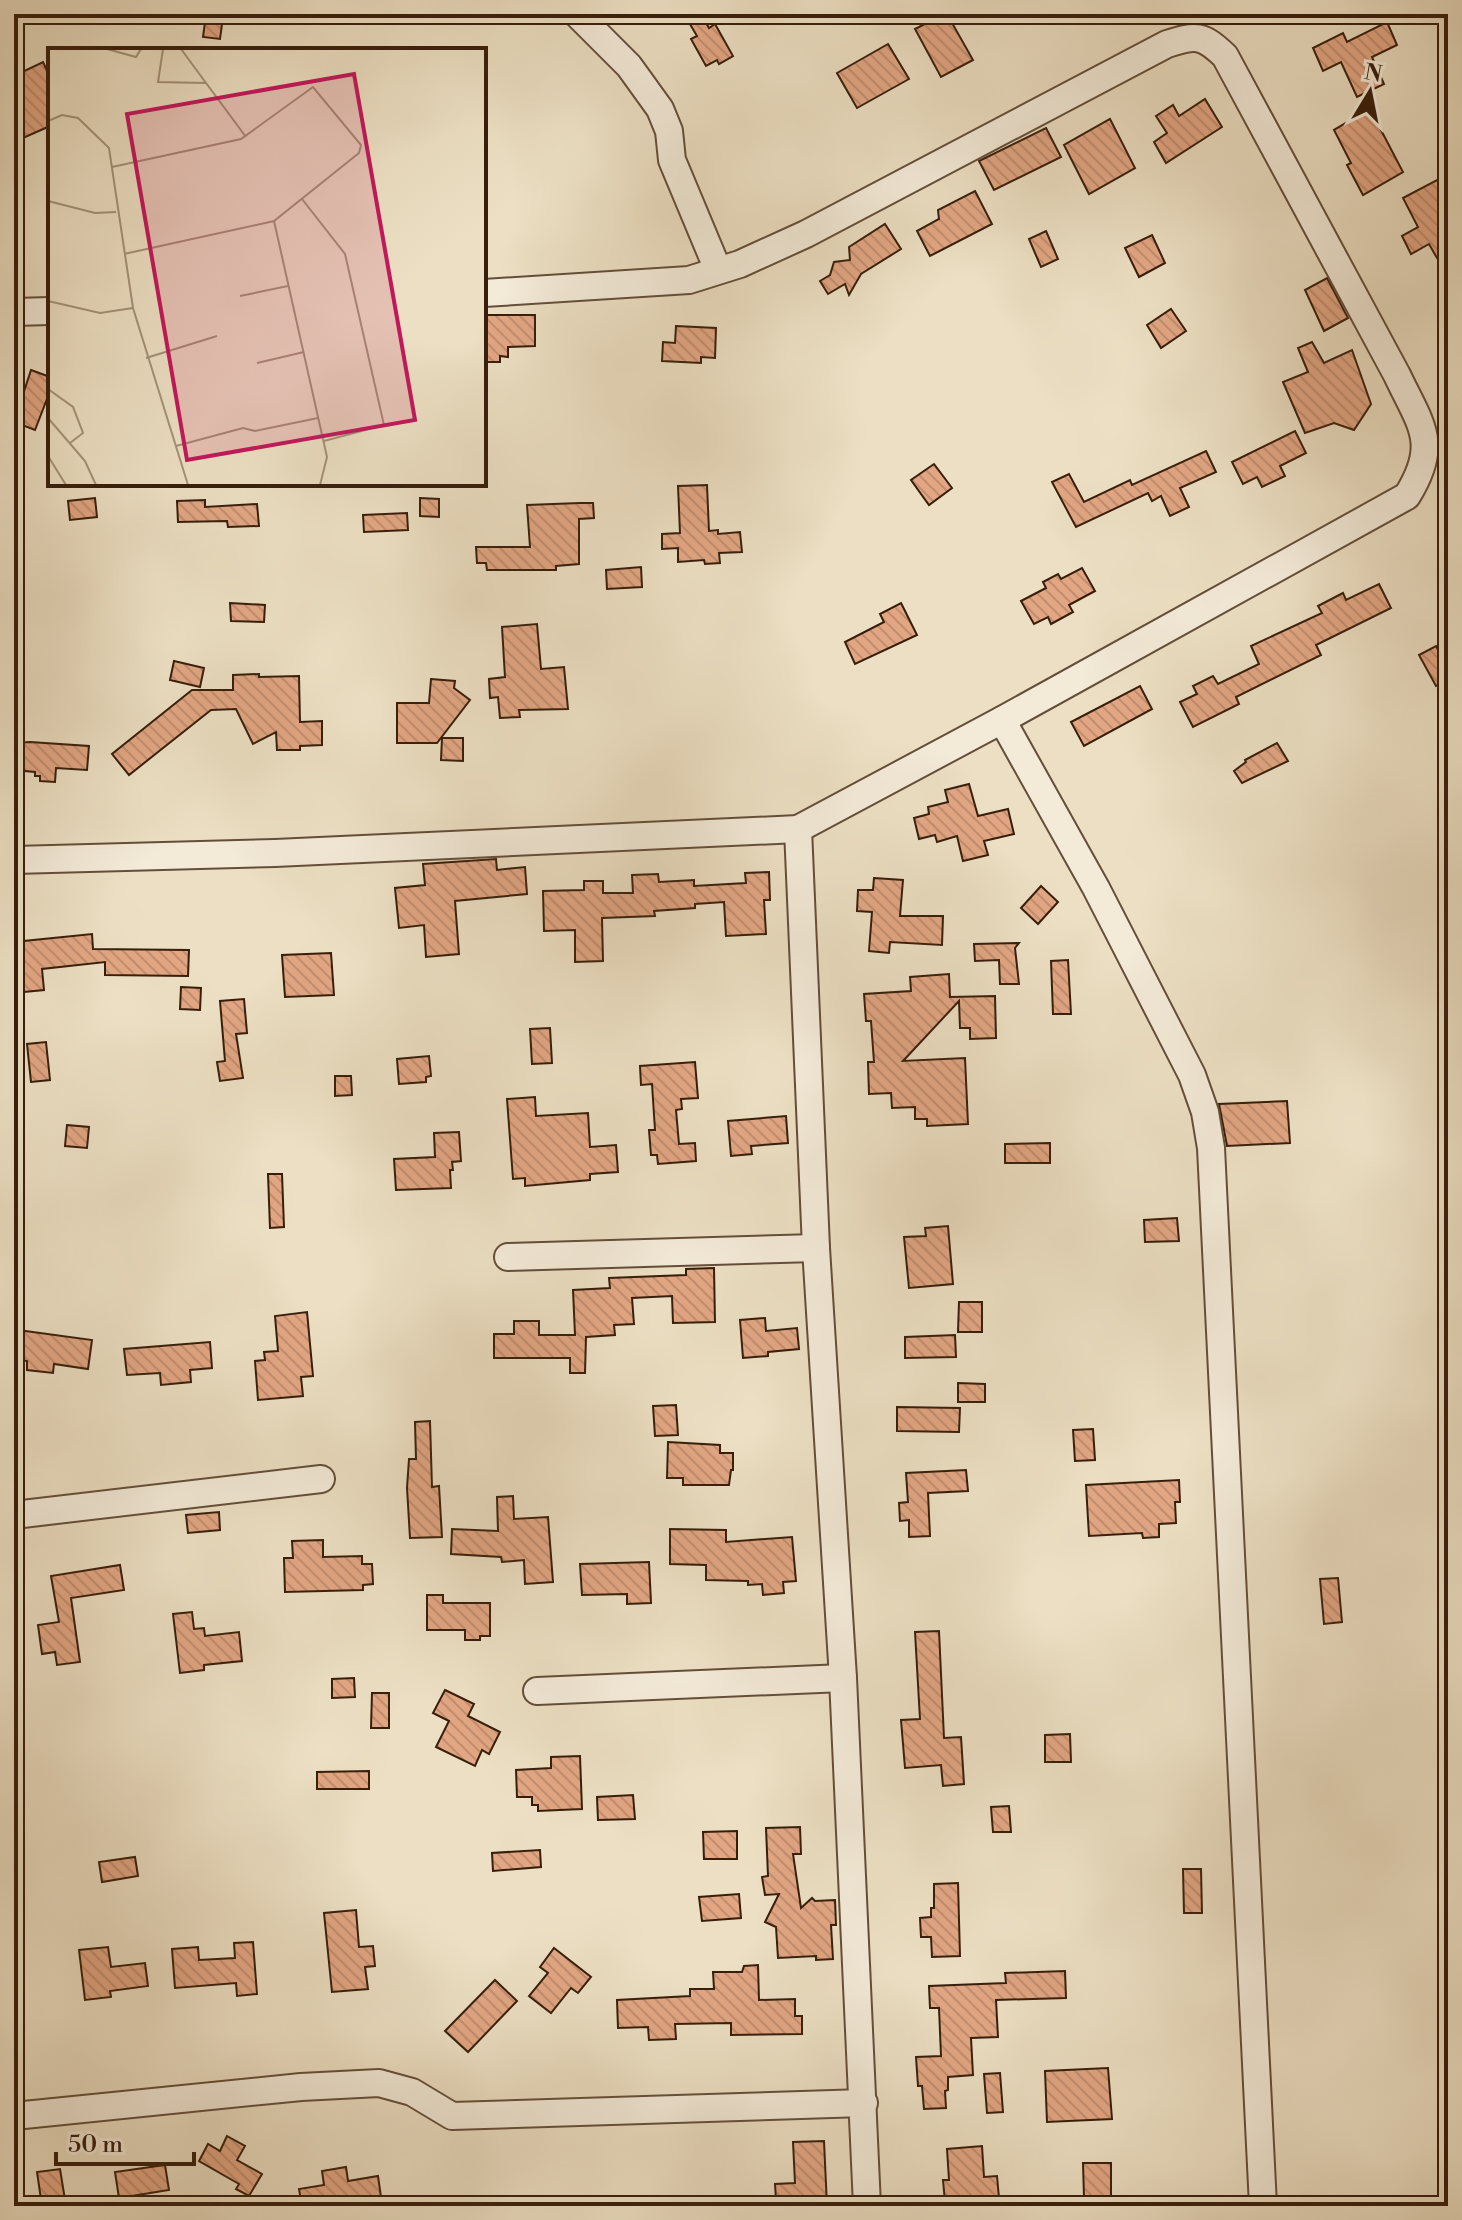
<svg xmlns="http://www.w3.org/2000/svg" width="1462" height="2220" viewBox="0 0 1462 2220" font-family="'Libre Bodoni',serif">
  <defs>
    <pattern id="building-back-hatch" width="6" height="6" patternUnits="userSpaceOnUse" patternTransform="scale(2)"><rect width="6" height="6" fill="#e2a683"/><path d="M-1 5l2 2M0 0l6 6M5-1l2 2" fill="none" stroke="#c28e70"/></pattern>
  </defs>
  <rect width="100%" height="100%" fill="#ecdfc3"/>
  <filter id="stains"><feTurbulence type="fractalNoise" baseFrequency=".0025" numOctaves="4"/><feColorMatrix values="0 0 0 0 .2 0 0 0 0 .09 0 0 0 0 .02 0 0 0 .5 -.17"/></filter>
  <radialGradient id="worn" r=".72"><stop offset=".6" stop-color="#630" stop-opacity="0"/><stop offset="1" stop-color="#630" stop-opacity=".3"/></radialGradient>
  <g fill="url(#building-back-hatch)" stroke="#371e0b" stroke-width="2">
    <path d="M684 14H701L709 28 715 24 733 56 719 64 717 60 706 66 691 39 697 36Z"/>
    <path d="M917 14H947L973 60 941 77 915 29 923 25Z"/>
    <path d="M206 15 223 17 220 39 203 37Z"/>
    <path d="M1387 22 1397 45 1372 57 1384 84 1357 97 1341 62 1323 71 1313 48 1343 33 1347 42Z"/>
    <path d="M888 44 909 79 857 108 837 73Z"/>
    <path d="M43 62 50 77V126L14 142V76Z"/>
    <path d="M1205 99 1222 127 1166 163 1154 142 1167 133 1156 116 1173 105 1179 116Z"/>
    <path d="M1370 109 1403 172 1363 195 1347 165 1351 163 1334 130Z"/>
    <path d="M1110 119 1135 168 1089 194 1064 145Z"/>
    <path d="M1046 128 1061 157 994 190 979 161Z"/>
    <path d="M1437 180 1448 201V252L1437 258 1429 244 1411 254 1402 236 1418 227 1403 198Z"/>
    <path d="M975 191 992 224 930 256 917 231 939 219 938 210Z"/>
    <path d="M885 224 901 249 861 274 849 295 845 284 828 294 820 281 830 275 834 262 850 260 849 247Z"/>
    <path d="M1046 231 1058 259 1041 267 1029 239Z"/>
    <path d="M1152 235 1165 263 1139 277 1125 248Z"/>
    <path d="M1327 278 1348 318 1324 331 1305 290Z"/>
    <path d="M1171 309 1186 331 1161 348 1147 325Z"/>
    <path d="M484 315H535V346L508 347V357L500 356V362H484Z"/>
    <path d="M676 326 716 328 715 358 701 357V363L662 361 663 342 675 343Z"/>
    <path d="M1312 342 1324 363 1352 350 1371 404 1354 430 1334 423 1305 433 1283 382 1308 372 1298 348Z"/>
    <path d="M31 370 50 377V391L35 430 14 422Z"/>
    <path d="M1295 431 1306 453 1280 466 1285 476 1262 487 1257 477 1243 484 1232 462Z"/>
    <path d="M1206 451 1216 472 1180 488 1189 507 1170 516 1161 496 1152 501 1148 493 1076 527 1052 482 1069 474 1084 502 1130 480 1132 485Z"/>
    <path d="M934 464 952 488 929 505 911 480Z"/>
    <path d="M707 485 709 531 718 530V534L740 532 742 552 719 553 720 563 705 564 704 560 678 562V548L662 549V534L680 533 678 486Z"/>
    <path d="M95 498 97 517 70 520 68 501Z"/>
    <path d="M420 498 439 499V517L420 516Z"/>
    <path d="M205 500V507L257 504 259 526 228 527 227 521 178 522 177 501Z"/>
    <path d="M580 503H593L594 518 579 519V564L556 566V570H487L486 563H477L476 547H530L527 505Z"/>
    <path d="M407 513 408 530 364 532 363 515Z"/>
    <path d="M641 567 642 587 607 589 606 570Z"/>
    <path d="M1082 568 1095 591 1069 605 1073 612 1051 624 1048 617 1034 624 1021 601 1046 588 1043 582 1058 574 1061 579Z"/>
    <path d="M1379 584 1391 608 1316 645 1321 655 1236 697 1239 704 1193 727 1180 702 1197 694 1193 686 1213 676 1218 684 1259 664 1251 646 1322 613 1318 606 1343 593 1346 600Z"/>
    <path d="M230 603 265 605 264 622 231 621Z"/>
    <path d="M901 603 917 635 855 664 845 642 884 622 880 614Z"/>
    <path d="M537 624 541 669 564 667 568 709 519 710 520 717 500 718 498 697 490 698 489 679 505 677 502 627Z"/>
    <path d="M1436 646 1448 669V680L1436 686 1419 655Z"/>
    <path d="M174 661 204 668 200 687 170 680Z"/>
    <path d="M259 674V677L299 676 300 722 322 721V745L300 746V750H277L276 732 253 744 236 709 211 710 129 775 112 754 192 690H233V675Z"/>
    <path d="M431 679 455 681 454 688 470 700 437 743H397V703H429Z"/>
    <path d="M1140 686 1152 709 1084 746 1071 722Z"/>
    <path d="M442 738H463V761L441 760Z"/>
    <path d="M30 742 89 746 87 770 56 768 55 782 40 781V776H35V772L14 770V743Z"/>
    <path d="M1277 743 1288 761 1242 783 1234 771 1246 762 1245 760Z"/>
    <path d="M969 784 978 816 1008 809 1014 834 984 841 988 855 963 861 957 836 937 842 935 835 919 839 914 818 929 814 928 807 948 802 945 790Z"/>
    <path d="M496 859 497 870 525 867 527 894 455 901 459 954 426 957 424 925 399 928 395 888 425 885 423 864Z"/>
    <path d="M769 872 770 900H764L766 934 726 936 724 902 695 904V908L654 911 655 916 602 918 603 961 575 962V930L544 931 543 891 584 890V881H603V893H633L632 875 658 874 659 882 694 880V886L746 883 745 873Z"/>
    <path d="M874 878 903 880 900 916H943L942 945 890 942 889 953 869 951 872 912 857 911 858 890H873Z"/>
    <path d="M1041 886 1058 902 1038 924 1021 908Z"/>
    <path d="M92 934 93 949 189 950 188 976 105 975V962L42 969 44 990 14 993V942Z"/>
    <path d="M1019 943 1015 948 1019 984H1000L999 960 975 961 974 944Z"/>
    <path d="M331 953 334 995 285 997 282 955Z"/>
    <path d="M1068 960 1071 1014H1053L1051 961Z"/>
    <path d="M949 974 950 997 995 996 996 1038 970 1039V1028H960L959 1001 903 1061 965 1058 968 1124 927 1126V1119H915V1107L892 1108 891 1093 869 1094 868 1062H874L871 1021H866L864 994 911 991 910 977Z"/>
    <path d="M181 987 201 988 200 1010 180 1009Z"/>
    <path d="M244 999 247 1033 236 1034 243 1078 220 1081 217 1062 225 1061 220 1001Z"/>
    <path d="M550 1028 552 1063 532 1064 530 1029Z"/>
    <path d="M46 1042 50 1080 31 1082 27 1044Z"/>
    <path d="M429 1056 431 1076 426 1077V1082L399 1084 397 1059Z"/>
    <path d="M695 1062 698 1098 681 1099 682 1109 676 1110 679 1144 695 1143 696 1161 658 1164 657 1155H651L649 1130H655L652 1084 641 1085 640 1066Z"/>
    <path d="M335 1076H351L352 1095 335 1096Z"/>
    <path d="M535 1097 536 1116 588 1113 590 1147 616 1145 618 1172 590 1174V1180L525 1186V1178L513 1179 507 1099Z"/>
    <path d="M1287 1101 1290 1143 1227 1146 1219 1104Z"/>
    <path d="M786 1116 788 1143 751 1146 752 1154 731 1156 728 1121Z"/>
    <path d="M67 1125 89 1127 87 1148 65 1146Z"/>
    <path d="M459 1132 461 1161 452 1162 453 1170H450L451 1188 396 1190 394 1159 435 1157 434 1133Z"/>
    <path d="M1050 1143V1163H1005V1144Z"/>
    <path d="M268 1174H282L284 1227 270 1228Z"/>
    <path d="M1177 1218 1179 1241 1145 1242 1144 1220Z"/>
    <path d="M948 1226 953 1284 909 1288 904 1237 926 1236 925 1228Z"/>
    <path d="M714 1268 715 1322 673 1323 672 1296 632 1298 634 1324 614 1325 615 1335 586 1337 585 1373H570V1358H494V1334H514V1321H539V1335H575L573 1290 610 1288 609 1278 686 1275V1269Z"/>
    <path d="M959 1302H982V1332H958Z"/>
    <path d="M307 1312 313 1376 301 1377 303 1396 258 1400 255 1361 265 1360 264 1352 278 1351 275 1316Z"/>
    <path d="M765 1318 766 1331 797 1328 799 1349 768 1352V1356L743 1358 740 1320Z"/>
    <path d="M18 1330 92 1340 88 1369 54 1364 53 1373 27 1370V1361L15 1359Z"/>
    <path d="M955 1335 956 1357 905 1358V1337Z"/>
    <path d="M210 1342 212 1368 190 1370 191 1382 161 1385 160 1373 127 1375 124 1349Z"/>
    <path d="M958 1383 985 1384V1402H958Z"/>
    <path d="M676 1405 678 1435 655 1436 653 1406Z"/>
    <path d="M897 1407 960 1408 959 1432 897 1431Z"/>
    <path d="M430 1421 432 1487 439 1486 442 1537 410 1538 407 1488 409 1459H416L415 1422Z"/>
    <path d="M1093 1429 1095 1460 1075 1461 1073 1430Z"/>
    <path d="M668 1442 720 1445V1453H733V1470H731L729 1485H683V1478H667Z"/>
    <path d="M966 1470 968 1491 928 1493 930 1536 909 1537V1520L900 1521 899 1503 908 1502 906 1473Z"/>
    <path d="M1179 1480 1180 1502H1175L1176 1523 1159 1524V1537L1143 1538 1142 1533 1089 1536 1086 1485Z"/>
    <path d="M513 1496 514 1519 548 1517 553 1582 525 1584 524 1560 502 1562 501 1557 451 1554 452 1529 498 1531 497 1497Z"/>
    <path d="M219 1512 220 1530 188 1533 186 1515Z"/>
    <path d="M670 1529 726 1530V1542L792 1537 796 1581 783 1582 784 1593 763 1595 762 1584 748 1585V1581L706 1580V1565L670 1564Z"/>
    <path d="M323 1540V1557L362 1556V1564H372L373 1584 363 1585V1590L285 1592 284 1558H293L292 1541Z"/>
    <path d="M649 1562 651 1603 627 1604V1594L582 1595 580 1564Z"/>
    <path d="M120 1565 124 1590 71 1598 80 1662 57 1665 55 1652 42 1654 38 1625 59 1622 51 1576Z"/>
    <path d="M1338 1578 1342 1622 1324 1624 1320 1579Z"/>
    <path d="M427 1595H443V1603H490V1636H480V1640H465V1630H427Z"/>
    <path d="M192 1612 194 1629 204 1628 205 1636 239 1632 242 1661 204 1665V1670L180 1673 173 1614Z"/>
    <path d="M939 1631 944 1738 961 1737 964 1784 943 1786 941 1765 905 1768 901 1720 920 1719 915 1632Z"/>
    <path d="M354 1678 355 1697 332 1698V1679Z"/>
    <path d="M445 1690 474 1704 468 1716 500 1732 489 1754 482 1750 475 1766 436 1747 449 1721 433 1713Z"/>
    <path d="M372 1693H389V1728H371Z"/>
    <path d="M1070 1734 1071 1762H1045V1735Z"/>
    <path d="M580 1756 582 1809 538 1811V1805H532V1797H517L516 1770 551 1768V1757Z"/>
    <path d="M369 1771V1789H317V1772Z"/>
    <path d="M633 1795 635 1819 598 1820 597 1797Z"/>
    <path d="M1009 1806 1011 1832H993L991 1807Z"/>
    <path d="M800 1827 801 1854H793L801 1908 812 1898 815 1901 835 1900 836 1925H831L833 1959 816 1960V1956L778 1958 776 1927 765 1922 779 1894 765 1895 762 1877 768 1876 766 1828Z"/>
    <path d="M737 1831V1859H704L703 1832Z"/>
    <path d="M540 1850 541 1867 493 1871 492 1853Z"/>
    <path d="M135 1857 138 1876 102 1882 99 1862Z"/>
    <path d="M1183 1869H1201L1202 1913H1184Z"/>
    <path d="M958 1883 960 1956 932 1957 931 1937H921L920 1918 931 1917V1908H934V1884Z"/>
    <path d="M739 1894 741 1918 702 1921 699 1897Z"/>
    <path d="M356 1910 359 1947 373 1946 375 1966 365 1967 368 1989 332 1992 324 1913Z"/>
    <path d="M253 1942 257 1994 237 1996 236 1983 175 1988 172 1949 198 1947 199 1960 235 1958 234 1943Z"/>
    <path d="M108 1947 111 1967 145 1963 148 1986 110 1991 111 1997 85 2000 79 1950Z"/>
    <path d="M554 1948 591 1977 578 1993 571 1988 551 2013 529 1996 548 1973 540 1967Z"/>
    <path d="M758 1965 759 2000 795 1999V2016H802V2034L731 2035V2023L675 2024 676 2039 649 2040 648 2027 618 2028 617 2000 690 1996V1989H714L713 1972H742L744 1966Z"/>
    <path d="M1065 1971 1066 1998 996 2000 998 2037 971 2038 973 2075 948 2077V2090L945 2091 946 2108 924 2109 922 2086H918L916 2057 941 2056 939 2008H930L929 1986 1006 1983 1005 1973Z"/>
    <path d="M495 1980 517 2001 468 2052 445 2031Z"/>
    <path d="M1108 2068 1112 2119 1047 2122 1045 2071Z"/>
    <path d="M1000 2073 1003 2112 987 2113 984 2074Z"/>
    <path d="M227 2136 245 2146 237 2160 262 2174 249 2196 236 2189 239 2184 199 2161 208 2144 220 2151Z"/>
    <path d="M824 2141 827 2206H790V2200H776L775 2184 795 2183 793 2142Z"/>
    <path d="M982 2146 984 2177 997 2176 999 2198 945 2202 943 2180H949L947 2149Z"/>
    <path d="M1083 2163H1111V2197H1084Z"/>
    <path d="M165 2165 169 2190 119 2198 115 2172Z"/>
    <path d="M346 2167 348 2181 378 2176 381 2197 376 2198 378 2206H302L299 2189 324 2185 322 2171Z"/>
    <path d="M60 2169 66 2206H42L37 2172Z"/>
  </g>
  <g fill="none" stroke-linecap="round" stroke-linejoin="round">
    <g stroke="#644e39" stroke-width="30">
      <g id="minor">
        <path d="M577 14 629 66 660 109 669 131 672 160 718 270"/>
        <path d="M14 312 50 311"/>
        <path d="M1002 720 1096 888 1192 1075 1205 1112 1211 1148 1263 2206"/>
        <path d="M798 829 816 1248 843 1678 867 2206"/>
        <path d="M14 860 275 853 798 829 1002 720 1407 496C1440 443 1421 426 1397 375L1225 56C1202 34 1196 35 1167 44L806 234 740 264 689 280 484 293"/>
        <path d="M508 1257 816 1248"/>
        <path d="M14 1515 321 1479"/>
        <path d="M537 1691 843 1678"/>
        <path d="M14 2116 301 2087 379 2083 412 2092 452 2116 864 2103"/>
      </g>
    </g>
    <use href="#minor" stroke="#f3ead8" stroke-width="26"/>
  </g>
  <g transform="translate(48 48)">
    <rect width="438" height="438" fill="#ecdfc3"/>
    <path fill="none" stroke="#a49279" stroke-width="2" d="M59 1 88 9 93 1M115 1 110 34 158 35 198 89M133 1 158 35M0 73 14 67 30 70 61 100 85 260 140 437M64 119 193 91 265 39 313 97 311 105 226 173 76 206M254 151 297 206 336 377 276 393M0 153 47 165 68 164M226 173 279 409 272 437M192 248 240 238M0 253 52 265 85 260M98 310 169 288M209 315 256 304M0 341 25 359 35 385 22 395M0 370 37 413 48 437M128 398 195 380 207 383 270 370M0 408 18 437"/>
    <path fill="#c2185b" fill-opacity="0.15" stroke="#c2185b" stroke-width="4" d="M306 26 367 372 139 412 79 66Z"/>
    <rect width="438" height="438" fill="none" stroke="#371e0b" stroke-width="4"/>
  </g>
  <rect width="1462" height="2220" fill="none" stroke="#ecdfc3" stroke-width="48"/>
  <rect x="16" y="16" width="1430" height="2188" fill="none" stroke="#371e0b" stroke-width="4"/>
  <rect x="24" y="24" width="1414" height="2172" fill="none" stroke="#371e0b" stroke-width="2"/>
  <g transform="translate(1370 92) rotate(10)" stroke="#f3ead8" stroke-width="6" paint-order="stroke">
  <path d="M0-6L14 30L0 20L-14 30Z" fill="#371e0b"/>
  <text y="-12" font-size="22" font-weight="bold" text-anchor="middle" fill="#371e0b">N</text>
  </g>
  <path d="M56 2152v12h138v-12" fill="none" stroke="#371e0b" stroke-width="4"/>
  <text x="68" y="2152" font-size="24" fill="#371e0b" stroke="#f3ead8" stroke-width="6" paint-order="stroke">50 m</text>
  <rect width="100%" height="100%" filter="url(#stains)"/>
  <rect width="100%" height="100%" fill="url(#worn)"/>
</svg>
